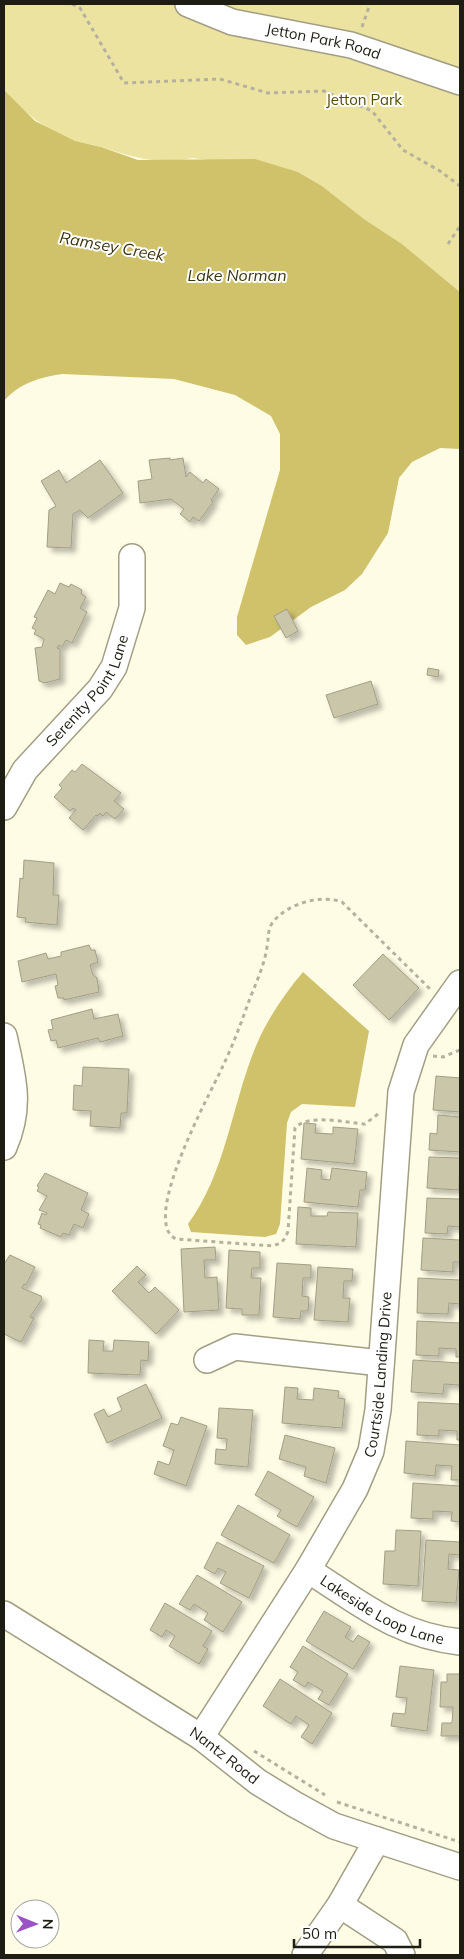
<svg xmlns="http://www.w3.org/2000/svg" width="464" height="1959" viewBox="0 0 464 1959" font-family="Mulish,sans-serif">
  <defs>
    <filter id="shadow"><feDropShadow dx="4.5" dy="4.5" stdDeviation="2.5" flood-color="#0004"/></filter>
  </defs>
  <rect width="100%" height="100%" fill="#fffce5"/>
  <path fill="#ede3a0" d="M4 4H460V292L402 244 364 219 322 186 298 172 193 158C159 165 136 158 104 148 94 144 84 144 74 141 46 129 23 113 4 90Z"/>
  <g fill="#cfc26a">
    <path d="M4 90 35 121 75 141 101 147 138 160 255 159 298 172 322 186 364 219 402 244 460 292V449L440 448 412 462 399 478 388 533 362 574 345 590 311 607 270 637 246 645 237 635V617L280 470V434L271 416 235 395 174 379 63 374C40 377 20 383 4 401Z"/>
    <path d="M303 972 369 1031 355 1107 302 1104 291 1112 287 1123 280 1224 276 1234 265 1237 191 1232 188 1224C228 1169 232 1099 259 1039 270 1015 286 992 303 972Z"/>
  </g>
  <g fill="#cac6aa" stroke="#a29e84" filter="url(#shadow)">
    <path d="M170 458V460L183 458 186 477 190 472 203 483 206 479 219 489 211 500 213 502 199 521 193 517 190 522 180 514 184 509 171 499 140 503 138 481 152 479 149 460Z"/>
    <path d="M100 460 123 493 88 518 80 510 73 514 71 548 47 547 49 510 56 506 41 481 59 470 66 483Z"/>
    <path d="M60 583 69 587 71 584 82 590 81 594 86 597 80 608 87 612 72 643 66 640 62 647 59 645 57 648 60 649V679L45 683 39 681 35 648 42 647 44 639 34 634 36 630 32 628 37 618 34 617 48 590 55 594Z"/>
    <path d="M287 609 298 631 286 638 274 616Z"/>
    <path d="M428 668 439 670 438 677 427 675Z"/>
    <path d="M371 681 378 704 334 718 326 695Z"/>
    <path d="M82 764 121 793 114 801 124 809 115 819 106 812 103 816 100 813 97 816 96 815 83 830 69 818 76 810 73 808 70 811 54 797 62 788 59 785 72 770 75 772Z"/>
    <path d="M24 860 54 863 53 895H59L57 925 25 922 26 918 17 917 20 878 23 879Z"/>
    <path d="M89 945 91 950H95L98 962 90 965 93 975 97 978 99 992 64 1000V998H58L55 986 58 985 56 974 22 982 18 961 46 953 48 959 61 956V952Z"/>
    <path d="M383 954 419 988 389 1020 353 985Z"/>
    <path d="M92 1009 94 1019 118 1014 123 1036 100 1042 98 1038 58 1048 56 1040 51 1041 48 1030 53 1029 51 1020Z"/>
    <path d="M83 1067 129 1069 127 1113H121L120 1128 90 1126 91 1111 73 1110 74 1085 82 1086Z"/>
    <path d="M436 1076 460 1078V1112L433 1110Z"/>
    <path d="M438 1115 460 1117V1152L429 1150 430 1133 437 1134Z"/>
    <path d="M304 1123 316 1124 315 1133 333 1134V1127L358 1129 354 1164 301 1159Z"/>
    <path d="M429 1157 460 1158 459 1190 427 1188Z"/>
    <path d="M307 1168 322 1170 321 1179 330 1180 332 1168 367 1172 365 1190H360L358 1207 304 1202Z"/>
    <path d="M45 1173 88 1193 81 1210 89 1214 83 1228 74 1224 69 1235 63 1233 61 1237 40 1228 41 1225 38 1224 42 1213 46 1215 47 1213 39 1210 47 1196 37 1191 39 1187 37 1186Z"/>
    <path d="M427 1198 460 1199V1227L448 1226 447 1234 425 1233Z"/>
    <path d="M298 1207 311 1208V1216H327L328 1212 358 1213 356 1247 296 1244Z"/>
    <path d="M423 1238 460 1240V1262H453V1272L421 1270Z"/>
    <path d="M215 1247 216 1260H204L205 1278 217 1277 219 1310 184 1312 181 1249Z"/>
    <path d="M229 1250 260 1252V1268H252L251 1278H261L259 1315H242V1309L226 1308Z"/>
    <path d="M10 1255 35 1267 26 1285 24 1284 22 1288 41 1296 42 1299 30 1317 34 1318 21 1342 4 1334V1264Z"/>
    <path d="M277 1263 311 1265V1278H303L302 1296 309 1297 308 1311H301L300 1319 273 1317Z"/>
    <path d="M137 1266 146 1275 138 1282 149 1293 155 1287 179 1310 156 1334 112 1291Z"/>
    <path d="M318 1267 353 1269 352 1281H344L343 1298H350L348 1322 314 1320Z"/>
    <path d="M418 1278 460 1280V1304L449 1303 448 1314 417 1313Z"/>
    <path d="M417 1321 460 1323V1357H456V1349L439 1348V1356L416 1355Z"/>
    <path d="M89 1340 104 1341 103 1351H113L114 1340 149 1342 148 1361 141 1360 140 1375 88 1373Z"/>
    <path d="M413 1360 460 1363V1399L459 1385 444 1384 443 1394 411 1392Z"/>
    <path d="M146 1384 162 1418 107 1443 94 1414 104 1409 108 1417 122 1410 117 1398Z"/>
    <path d="M285 1387 298 1388 297 1399 313 1400 314 1388 339 1391 338 1398 345 1399 342 1428 282 1423Z"/>
    <path d="M418 1402 460 1404V1440H457V1431L439 1430V1436L417 1435Z"/>
    <path d="M219 1408 253 1410 248 1467 215 1464 216 1449 226 1450 227 1439 217 1438Z"/>
    <path d="M181 1417 207 1426 186 1486 154 1474 158 1461 169 1465 174 1450 163 1446 171 1423 178 1425Z"/>
    <path d="M285 1435 335 1448 326 1483 304 1476 306 1467 279 1459Z"/>
    <path d="M406 1441 460 1445V1480H451L452 1466 436 1465 435 1476 404 1473Z"/>
    <path d="M268 1471 314 1497 297 1527 277 1516 281 1510 255 1495Z"/>
    <path d="M413 1483 460 1486V1522L451 1521 452 1512 433 1511V1519L411 1518Z"/>
    <path d="M238 1505 290 1535 274 1563 221 1535Z"/>
    <path d="M396 1530 421 1531 418 1586 383 1584 385 1551H395Z"/>
    <path d="M426 1540 460 1542V1555L449 1554 448 1569 459 1570 456 1603 422 1601Z"/>
    <path d="M217 1542 264 1566 249 1598 220 1583 226 1572 218 1568 215 1574 204 1568Z"/>
    <path d="M197 1575 242 1602 223 1632 204 1620 208 1613 194 1604 190 1610 179 1604Z"/>
    <path d="M165 1603 212 1631 203 1646 208 1649 199 1664 169 1646 175 1636 166 1630 162 1637 150 1630Z"/>
    <path d="M324 1611 351 1627 345 1637 353 1642 358 1635 370 1642 353 1669 306 1641Z"/>
    <path d="M303 1646 348 1674 329 1705 318 1699 323 1691 308 1682 305 1687 293 1680 298 1672 290 1667Z"/>
    <path d="M400 1666 434 1670 427 1731 391 1726 393 1713 405 1714 407 1698 396 1697Z"/>
    <path d="M447 1674H460V1736H441L442 1723H452L453 1707H440L441 1682H447Z"/>
    <path d="M280 1679 332 1713 312 1744 301 1737 309 1725 296 1716 291 1724 263 1706Z"/>
  </g>
  <g fill="none" stroke-linecap="round" stroke-linejoin="round">
    <g stroke="#a29e84" stroke-width="28">
      <g id="minor">
        <path id="s1" d="M188 4 232 22 351 45 460 82"/>
        <path id="s2" d="M4 807 25 770 100 689 114 667 132 608V557"/>
        <path d="M4 1036C13 1077 22 1106 4 1147"/>
        <path d="M207 1360 235 1347 381 1363"/>
        <path id="s3" d="M308 1570C360 1603 396 1635 460 1642"/>
        <path id="s4" d="M4 1614 201 1737 258 1782 294 1804 334 1826 460 1867"/>
        <path id="s5" d="M201 1737 308 1570 355 1489 371 1451 378 1410 401 1092 416 1045 460 983"/>
        <path d="M340 1905 395 1941 402 1955"/>
        <path d="M305 1955 340 1905 377 1840"/>
      </g>
    </g>
    <g stroke="#b4b29f" stroke-width="3" stroke-dasharray="4 4" stroke-linecap="butt">
      <path d="M72 4 80 8 124 83 220 79 268 93 324 91 372 111 403 150 440 171 460 186"/>
      <path d="M362 27 370 4"/>
      <path d="M448 244 460 226"/>
      <path d="M433 1056 443 1057 460 1050"/>
      <path d="M378 1114 365 1124C347 1123 308 1113 295 1128L288 1231C285 1240 282 1243 273 1246L176 1239C139 1222 210 1094 222 1068 231 1049 239 1029 246 1009 253 989 264 968 267 947 269 938 267 930 273 922 287 904 320 894 342 902L430 989"/>
      <path d="M254 1751 325 1795"/>
      <path d="M337 1802 460 1842"/>
    </g>
    <use href="#minor" stroke="#fff" stroke-width="25"/>
  </g>
  <g text-anchor="middle" stroke-width="4" stroke-linejoin="round" paint-order="stroke">
    <g font-size="15" fill="#1e1d13" stroke="#fff">
      <text dy="5" stroke="none"><textPath href="#s1" startOffset="141">Jetton Park Road</textPath></text>
      <text dy="5" stroke="none"><textPath href="#s2" startOffset="145">Serenity Point Lane</textPath></text>
      <text dy="5" stroke="none"><textPath href="#s5" startOffset="410">Courtside Landing Drive</textPath></text>
      <text dy="5" stroke="none"><textPath href="#s3" startOffset="85">Lakeside Loop Lane</textPath></text>
      <text dy="5" stroke="none"><textPath href="#s4" startOffset="262">Nantz Road</textPath></text>
    </g>
    <g font-size="15" fill="#564d05" stroke="#fff">
      <text x="364" y="105">Jetton Park</text>
    </g>
    <g font-size="16" font-style="italic" fill="#3a340d" stroke="#fff">
      <text transform="translate(112 246) rotate(10)" y="6">Ramsey Creek</text>
      <text x="237" y="281">Lake Norman</text>
    </g>
  </g>
  <rect width="464" height="1959" fill="none" stroke="#1e1d13" stroke-width="10"/>
  <g transform="translate(35 1924) rotate(91)"><circle r="24" fill="#ffffff" stroke="#a5a5a1"/>
  <path d="M0-4L9 19L0 12L-9 19Z" fill="#9a52c5"/>
  <text y="-8" font-size="14" font-weight="bold" text-anchor="middle" fill="#1e1d13">N</text>
  </g>
  <path d="M294 1939v8h126v-8" fill="none" stroke="#1e1d13" stroke-width="2.5"/>
  <text x="302" y="1939" font-size="15" fill="#1e1d13" stroke="#ffffff" stroke-width="4" paint-order="stroke">50 m</text>
</svg>
